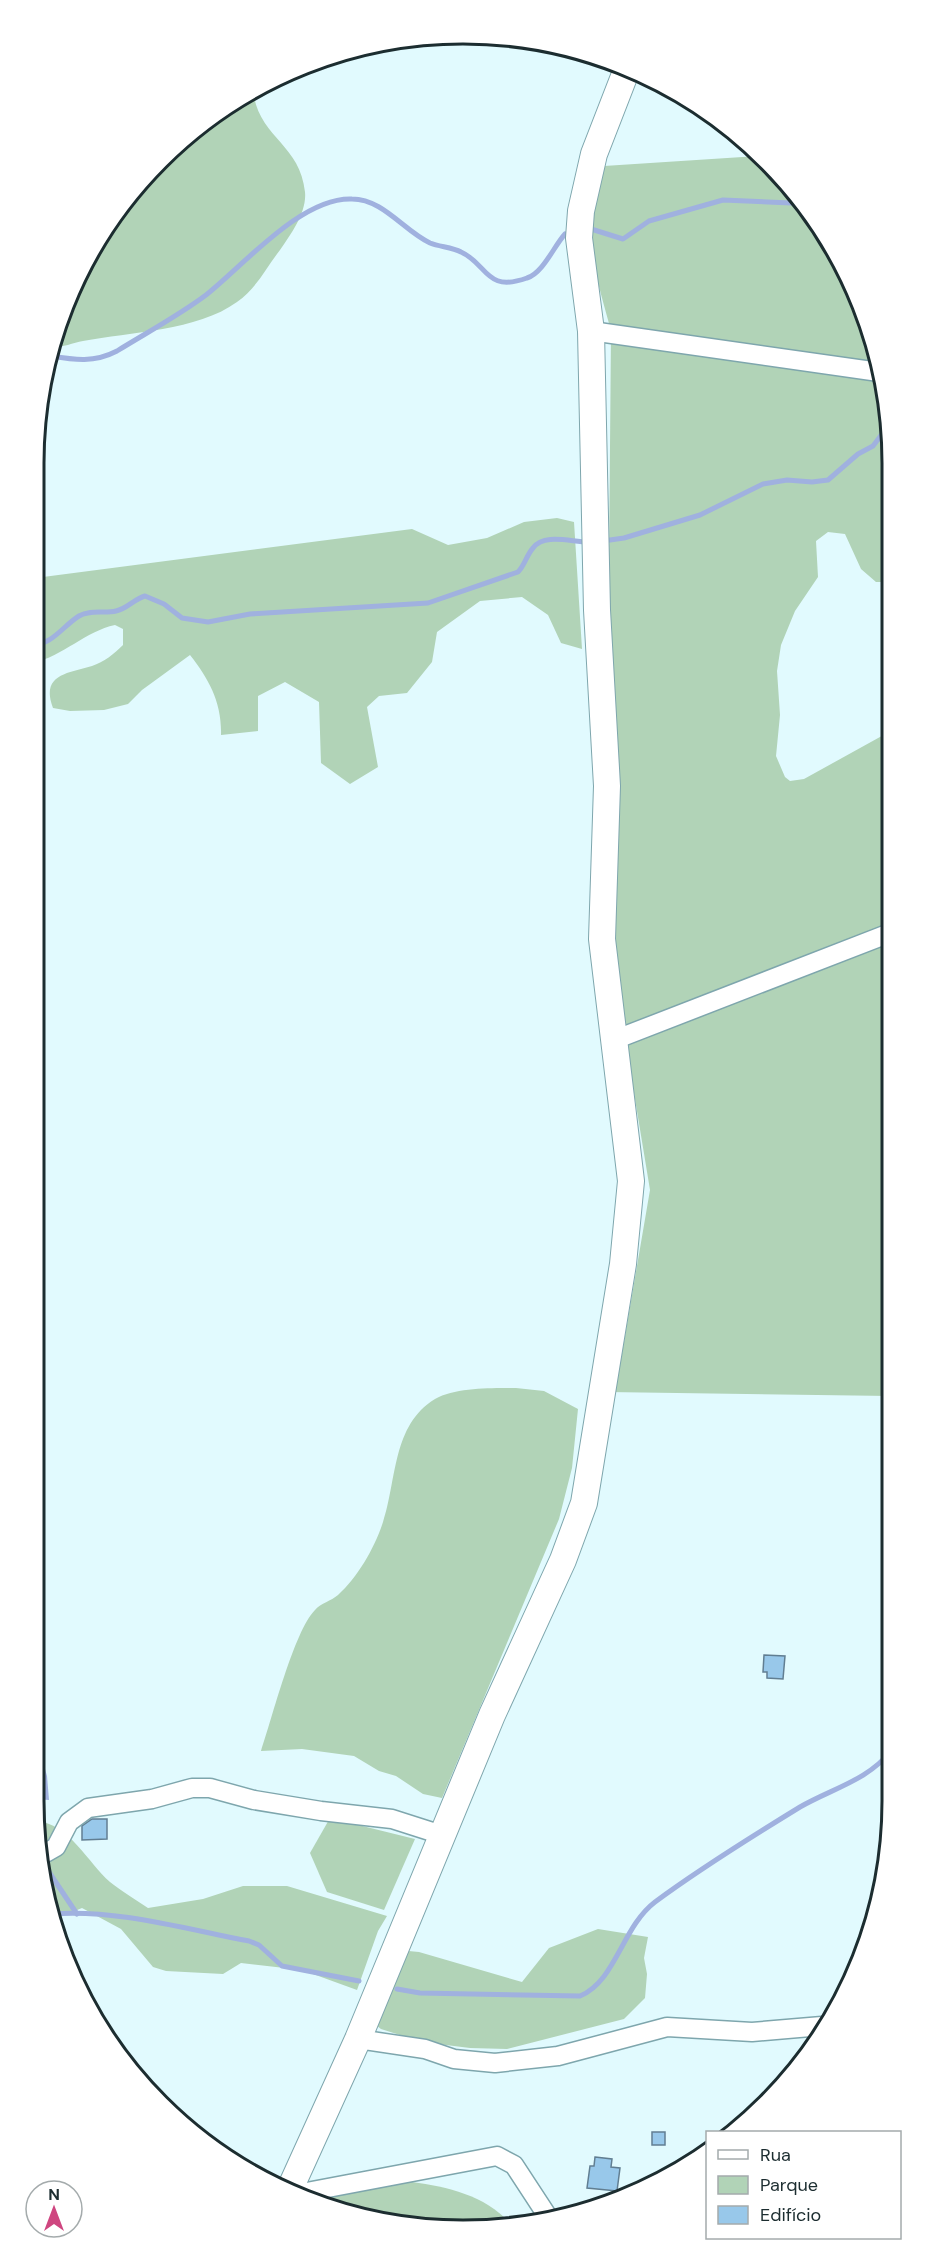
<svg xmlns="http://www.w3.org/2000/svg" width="925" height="2263" viewBox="0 0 925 2263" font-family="'DM Sans',sans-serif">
  <rect width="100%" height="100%" fill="#e1fafe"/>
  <g fill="#b1d3b7">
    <path d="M253 90C258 138 300 143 305 192 307 212 291 234 280 250 266 268 256 289 237 302 197 331 130 332 83 341 73 343 63 347 52 348 65 269 137 168 202 121 218 110 236 100 253 90Z"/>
    <path d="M758 156 786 180 859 298 888 406 889 582H876L861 569 845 534 828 532 816 541 818 577 795 611 781 645 777 671 780 715 776 756 785 777 790 781 804 779 889 732 890 970 887 977 890 979 891 1396 607 1392 618 1377 650 1190 622 1020 613 936 620 775 608 679 611 331C601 292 585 247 591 207 593 193 600 179 604 166Z"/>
    <path d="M557 518 574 522 582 649 561 643 548 615 522 597 480 601 437 632 432 662 407 693 379 696 367 707 378 767 350 784 321 763 319 702 285 682 258 696V731L221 735C222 703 209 679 190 655L142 690 128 704 104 710 70 711 53 708C40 674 69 673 92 666 104 662 114 654 123 645V629L115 625C86 631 63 656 33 663V583L43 577 412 529 448 545 487 538 524 522Z"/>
    <path d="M516 1388 544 1391 578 1409 572 1468 559 1519 442 1798 423 1794 396 1776 379 1771 354 1756 302 1749 261 1751C272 1719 294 1631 315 1610 321 1603 331 1601 338 1595 358 1577 375 1547 383 1522 397 1480 392 1425 435 1399 456 1387 493 1388 516 1388Z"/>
    <path d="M330 1818 415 1839 384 1910 327 1892 310 1853Z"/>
    <path d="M36 1821C69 1823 88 1863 110 1882 121 1891 135 1899 148 1908L203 1899 243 1886H287L387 1916 378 1931 357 1990 302 1970 241 1963 223 1974 166 1971 153 1967 121 1929 82 1908 53 1920Z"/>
    <path d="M598 1929 648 1937 644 1958 647 1974 645 1998 624 2019 507 2049 470 2048 422 2042 381 2029 372 2022 398 1950 419 1952 522 1982 549 1948Z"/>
    <path d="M412 2182C448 2187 484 2195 510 2223L406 2226 325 2207 298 2195 365 2183Z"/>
  </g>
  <path fill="#a0b1df" d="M33 1727 47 1776 49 1800 33 1799Z"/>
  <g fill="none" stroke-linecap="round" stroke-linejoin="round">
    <g stroke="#a0b1df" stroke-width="5">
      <path d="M591 229 623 239 649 221 723 200 791 203 798 200"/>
      <path d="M51 356C75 360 94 363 117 351 146 333 178 316 206 295 243 266 301 197 352 199 383 199 404 231 430 243 440 247 452 247 461 252 488 264 485 293 527 278 543 273 554 246 565 234"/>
      <path d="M603 541 624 538 700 515 763 484 787 480 812 482 828 480 858 454 873 446 888 426"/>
      <path d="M33 644C51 646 64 625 79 616 91 609 104 614 116 611 127 609 134 599 145 596L164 604 182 618 208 622 250 614 428 603 518 572C525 565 526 556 533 548 544 533 571 542 588 542"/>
      <path d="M43 1863 77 1914"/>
      <path d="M52 1914C117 1909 185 1929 249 1941L259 1945 282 1966 359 1981"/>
      <path d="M397 1989 420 1993 580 1996C616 1981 622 1927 655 1902 701 1868 751 1837 800 1807 833 1788 867 1781 892 1750"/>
    </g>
  </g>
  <g fill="#98c8ea" stroke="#617e92" stroke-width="1.5">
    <path d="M764 1655 785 1656 783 1679 767 1678V1672H763Z"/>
    <path d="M92 1819H107V1839L82 1840V1826Z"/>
    <rect x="652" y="2132" width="13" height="13"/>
    <path d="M595 2157 612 2159 611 2167 620 2168 617 2191 587 2188 590 2166H594Z"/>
  </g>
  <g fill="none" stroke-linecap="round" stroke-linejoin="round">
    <g stroke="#7ea6ad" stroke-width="21">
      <g id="street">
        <path d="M591 331 879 372"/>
        <path d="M614 1040 890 933"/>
        <path d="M42 1855 56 1847 69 1822 88 1808 152 1799 192 1788H210L254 1800 321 1811 392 1819 442 1835"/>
        <path d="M358 2039 425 2049 454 2059 495 2063 558 2056 667 2027 752 2032 822 2026"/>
        <path d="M296 2194 497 2156 514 2165 550 2220"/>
      </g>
    </g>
    <g stroke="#7ea6ad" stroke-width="28">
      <path id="secondary" d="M289 2191 358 2039 492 1715 563 1560 584 1503 623 1264 631 1181 602 939 607 786 597 610 591 331 579 238 581 211 594 154 627 69"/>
    </g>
    <use href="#street" stroke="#fff" stroke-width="18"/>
    <use href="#secondary" stroke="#fff" stroke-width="26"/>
  </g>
  <path d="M0 0H925V2263H0ZM463 44H463A419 419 0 0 1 882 463V1801A419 419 0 0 1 463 2220H463A419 419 0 0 1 44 1801V463A419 419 0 0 1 463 44Z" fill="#fff" fill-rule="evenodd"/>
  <path fill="none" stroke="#1c2d30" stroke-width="3" d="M463 44H463A419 419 0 0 1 882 463V1801A419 419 0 0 1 463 2220H463A419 419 0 0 1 44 1801V463A419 419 0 0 1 463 44Z"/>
  <rect x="706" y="2131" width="195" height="108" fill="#ffffff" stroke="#a4abac" stroke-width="1.5"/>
  <rect x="718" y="2150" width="30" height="9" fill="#ffffff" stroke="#a4abac" stroke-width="1.5"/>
  <text x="760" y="2161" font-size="18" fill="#1c2d30">Rua</text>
  <rect x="718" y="2176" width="30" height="18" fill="#b1d3b7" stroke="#a4abac" stroke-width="1.5"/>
  <text x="760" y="2191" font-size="18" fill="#1c2d30">Parque</text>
  <rect x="718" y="2206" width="30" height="18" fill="#98c8ea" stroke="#a4abac" stroke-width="1.5"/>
  <text x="760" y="2221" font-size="18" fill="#1c2d30">Edifício</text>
  <g transform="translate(54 2209)"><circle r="28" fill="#ffffff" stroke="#a4abac" stroke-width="1.5"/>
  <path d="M0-4.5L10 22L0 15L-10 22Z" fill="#cf4680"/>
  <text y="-9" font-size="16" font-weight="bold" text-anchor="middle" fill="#1c2d30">N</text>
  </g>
</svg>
